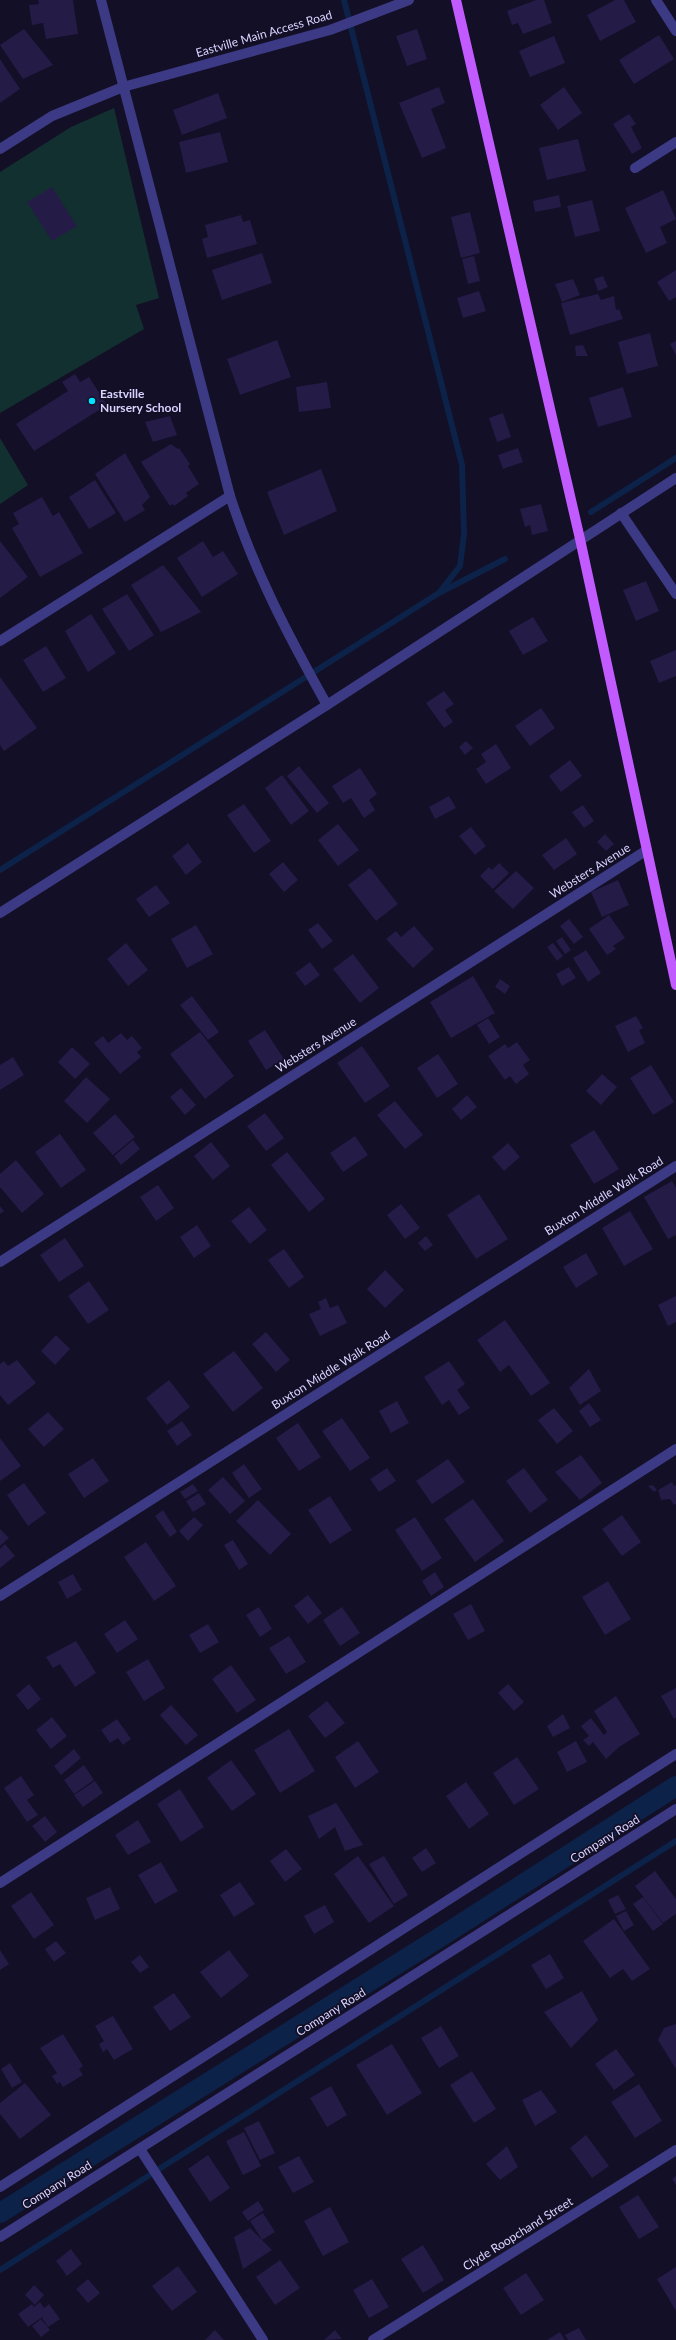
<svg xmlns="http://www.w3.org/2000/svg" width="676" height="2340" viewBox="0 0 676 2340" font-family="Lato,sans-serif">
  <rect width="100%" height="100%" fill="#130f26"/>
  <g fill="#12302f">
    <path d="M114 108 159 298 136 305 144 329 0 413V172L71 127Z"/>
    <path d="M0 438 28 485 0 504Z"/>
  </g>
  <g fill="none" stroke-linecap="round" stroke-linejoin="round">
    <g stroke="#0c2248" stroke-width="6">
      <path d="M344 0 462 465 464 534 460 566 439 593"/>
      <path d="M591 512 676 458"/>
      <path d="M0 870 439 593 505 559"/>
      <path d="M0 2270 676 1841"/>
    </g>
    <path stroke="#0c2248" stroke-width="20" d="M0 2213 442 1936 676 1786"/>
  </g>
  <g fill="#241b47">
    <path d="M38 0H73L78 34 46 39 43 23 32 25 29 5 39 4Z"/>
    <path d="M536 0H544L552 23 523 34 518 23 512 25 507 11Z"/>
    <path d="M615 0H624L636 22 600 41 587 15Z"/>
    <path d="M24 29 53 65 23 79 0 45Z"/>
    <path d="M417 29 427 59 407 66 396 36Z"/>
    <path d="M659 35 674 59 634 84 619 60Z"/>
    <path d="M554 36 565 63 530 77 519 51Z"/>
    <path d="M0 59 20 89 0 103Z"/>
    <path d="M439 87 445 103 431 109 446 148 422 158 399 103Z"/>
    <path d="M564 87 582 113 558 130 540 105Z"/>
    <path d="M218 93 227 118 182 135 173 110Z"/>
    <path d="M629 114 636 124 631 127 642 148 632 154 613 124Z"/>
    <path d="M220 132 228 162 186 173 179 142Z"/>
    <path d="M578 139 586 171 547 180 539 148Z"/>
    <path d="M52 187 77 226 52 241 27 202Z"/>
    <path d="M663 190 676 219 660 227 667 243 646 253 625 208Z"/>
    <path d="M559 195 561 207 535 212 533 201Z"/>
    <path d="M592 200 600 231 575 237 567 206Z"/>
    <path d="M470 212 480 253 461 258 451 217Z"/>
    <path d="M241 215 243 222 250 220 257 244 207 258 202 239 208 237 205 225Z"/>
    <path d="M262 253 272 283 222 300 212 270Z"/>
    <path d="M474 256 480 281 468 284 462 259Z"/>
    <path d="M676 270V297L669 301 657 282Z"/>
    <path d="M603 276 608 287 598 291 594 279Z"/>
    <path d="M573 279 580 295 562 302 555 284Z"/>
    <path d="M479 291 486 311 463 318 457 298Z"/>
    <path d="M598 294 601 300 614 296 616 310 619 309 623 319 570 335 561 303Z"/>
    <path d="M650 333 658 366 627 374 618 342Z"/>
    <path d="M277 340 291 377 240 395 227 359Z"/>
    <path d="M676 341V355L670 344Z"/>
    <path d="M583 345 588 356H576L575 346Z"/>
    <path d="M75 374 80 382 89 377 107 405 34 451 16 424 68 391 62 382Z"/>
    <path d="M327 382 331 408 299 412 296 387Z"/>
    <path d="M623 387 632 417 598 427 589 398Z"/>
    <path d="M503 413 511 437 497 442 489 418Z"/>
    <path d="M170 416 177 435 153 442 145 422Z"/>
    <path d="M171 444 178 449 179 448 190 464 188 466 199 484 186 493 188 496 174 506 173 504 170 506 141 462Z"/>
    <path d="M518 448 523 462 503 469 498 455Z"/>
    <path d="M125 453 150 497 142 505 145 510 125 522 95 474Z"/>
    <path d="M321 469 337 511 284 535 267 492Z"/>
    <path d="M95 480 116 513 89 529 69 497Z"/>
    <path d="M42 497 53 516 59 512 83 553 40 577 12 528 19 524 13 513Z"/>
    <path d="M541 504 548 531 532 535 530 525 525 527 520 509Z"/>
    <path d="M0 541 28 577 0 598Z"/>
    <path d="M203 541 213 557 223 551 238 574 202 597 177 558Z"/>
    <path d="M163 565 201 612 161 632 131 585Z"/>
    <path d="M646 581 659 611 636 621 623 590Z"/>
    <path d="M127 594 154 635 129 651 102 609Z"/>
    <path d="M91 614 116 653 88 672 65 631Z"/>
    <path d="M533 617 548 641 523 655 509 631Z"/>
    <path d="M46 646 66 678 43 692 23 660Z"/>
    <path d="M676 650V676L659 683 650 661Z"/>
    <path d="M0 677 37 728 4 751 0 745Z"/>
    <path d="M444 691 454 704 445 710 453 722 444 728 426 703Z"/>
    <path d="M541 708 555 728 530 746 515 726Z"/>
    <path d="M466 741 473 748 465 755 459 747Z"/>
    <path d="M496 744 511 768 486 784 476 769 486 762 481 754Z"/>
    <path d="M570 760 582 776 561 792 549 776Z"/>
    <path d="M299 766 329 803 317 813 287 776Z"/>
    <path d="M360 768 377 794 369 800 375 810 364 818 351 798 343 803 332 786Z"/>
    <path d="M282 775 309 811 291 825 265 788Z"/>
    <path d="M449 796 456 808 435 819 429 807Z"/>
    <path d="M244 804 271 841 254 853 227 815Z"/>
    <path d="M583 805 594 821 584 828 572 812Z"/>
    <path d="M338 824 359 850 338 866 318 840Z"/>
    <path d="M471 827 486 846 475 855 459 836Z"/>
    <path d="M605 834 614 844 606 851 597 842Z"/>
    <path d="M566 838 577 854 554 870 542 855Z"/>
    <path d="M188 843 202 862 186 875 172 856Z"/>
    <path d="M283 862 298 880 284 892 269 874Z"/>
    <path d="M499 863 509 873 493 889 480 876 489 867 492 870Z"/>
    <path d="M370 868 398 904 376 921 348 885Z"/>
    <path d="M516 871 534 888 513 909 494 891Z"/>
    <path d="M618 880 629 905 602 917 591 892Z"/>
    <path d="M156 885 170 903 149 917 136 899Z"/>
    <path d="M609 915 625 938 613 946 616 949 607 955 589 929Z"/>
    <path d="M569 919 583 937 574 944 560 926Z"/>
    <path d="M318 923 333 941 322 949 308 930Z"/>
    <path d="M196 925 213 954 187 968 171 939Z"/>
    <path d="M414 926 434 949 413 968 386 939 396 931 401 937Z"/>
    <path d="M562 937 571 950 565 954 556 941Z"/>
    <path d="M126 943 148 970 128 986 107 959Z"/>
    <path d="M553 943 563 956 557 961 547 947Z"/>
    <path d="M586 950 601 973 588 982 573 958Z"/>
    <path d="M353 954 379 988 360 1003 333 969Z"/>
    <path d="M310 962 320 975 305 986 295 973Z"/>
    <path d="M569 967 576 978 562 986 556 974Z"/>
    <path d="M473 976 495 1013 451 1038 430 1002Z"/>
    <path d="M500 979 510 986 505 994 495 987Z"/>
    <path d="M192 996 219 1032 208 1040 180 1005Z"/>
    <path d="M636 1016 643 1028 639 1030 645 1043 628 1052 615 1026Z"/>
    <path d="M488 1018 500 1037 489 1044 477 1025Z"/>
    <path d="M265 1030 284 1059 266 1070 248 1041Z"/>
    <path d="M200 1032 234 1076 205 1099 170 1054Z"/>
    <path d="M121 1033 127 1040 132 1036 142 1048 137 1052 141 1057 120 1074 94 1043 103 1036 108 1043Z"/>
    <path d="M517 1042 530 1060 523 1065 529 1074 516 1084 510 1076 505 1080 488 1056 505 1044 508 1048Z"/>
    <path d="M362 1046 390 1086 365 1103 337 1063Z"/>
    <path d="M72 1047 90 1064 75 1079 58 1062Z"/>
    <path d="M438 1054 458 1084 437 1098 417 1068Z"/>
    <path d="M13 1057 24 1075 0 1090V1065Z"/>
    <path d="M651 1065 674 1102 653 1115 630 1078Z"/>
    <path d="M602 1074 617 1087 601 1105 586 1091Z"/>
    <path d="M86 1077 110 1099 87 1123 64 1101Z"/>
    <path d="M181 1088 196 1105 185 1115 170 1097Z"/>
    <path d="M467 1095 477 1107 461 1120 452 1109Z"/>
    <path d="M395 1101 423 1135 405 1149 377 1115Z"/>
    <path d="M265 1113 284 1138 266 1151 247 1126Z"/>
    <path d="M115 1114 135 1137 113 1155 93 1133Z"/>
    <path d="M594 1130 619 1169 594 1184 570 1145Z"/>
    <path d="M60 1134 86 1170 61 1188 35 1152Z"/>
    <path d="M355 1136 368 1155 343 1172 330 1153Z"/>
    <path d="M133 1140 140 1149 121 1165 114 1156Z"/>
    <path d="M211 1142 230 1166 213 1180 194 1156Z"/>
    <path d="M508 1143 520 1157 504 1171 492 1157Z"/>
    <path d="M287 1152 325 1199 309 1212 271 1165Z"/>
    <path d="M16 1160 44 1194 22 1213 0 1187V1174Z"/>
    <path d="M672 1181 676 1188V1235L668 1239 644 1197Z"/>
    <path d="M158 1185 174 1208 156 1221 140 1197Z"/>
    <path d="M479 1194 508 1239 476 1259 447 1215Z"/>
    <path d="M401 1204 420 1228 405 1239 387 1215Z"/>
    <path d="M0 1206 4 1211 0 1214Z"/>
    <path d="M249 1207 267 1230 250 1244 231 1221Z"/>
    <path d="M630 1211 653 1249 624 1266 602 1228Z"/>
    <path d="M197 1225 211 1246 194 1258 180 1237Z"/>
    <path d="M426 1236 433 1245 425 1251 418 1243Z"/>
    <path d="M65 1238 84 1266 59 1282 40 1255Z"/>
    <path d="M284 1249 304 1277 289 1288 268 1260Z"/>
    <path d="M586 1253 598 1274 576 1288 563 1267Z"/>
    <path d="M385 1270 404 1290 385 1308 367 1289Z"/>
    <path d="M89 1281 109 1310 88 1324 68 1296Z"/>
    <path d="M676 1296V1322L668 1326 658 1305Z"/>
    <path d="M326 1298 330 1308 338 1305 347 1323 320 1336 309 1314 321 1309 318 1302Z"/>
    <path d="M505 1320 550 1383 531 1396 509 1365 500 1372 477 1340Z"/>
    <path d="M266 1332 290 1360 276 1372 252 1344Z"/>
    <path d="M56 1335 70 1349 55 1365 41 1351Z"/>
    <path d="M234 1351 263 1388 233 1412 203 1374Z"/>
    <path d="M17 1360 36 1383 8 1405 0 1395V1364L4 1361 8 1366Z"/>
    <path d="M449 1361 465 1384 457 1390 470 1408 459 1415 449 1400 442 1405 424 1377Z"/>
    <path d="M589 1369 601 1391 580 1405 569 1388Z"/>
    <path d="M169 1380 190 1407 167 1425 146 1398Z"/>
    <path d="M397 1401 409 1423 391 1433 379 1411Z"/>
    <path d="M589 1403 601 1420 590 1427 579 1411Z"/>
    <path d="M554 1408 573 1431 557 1444 538 1420Z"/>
    <path d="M48 1412 64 1429 44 1447 28 1429Z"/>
    <path d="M342 1418 370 1458 350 1471 322 1431Z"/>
    <path d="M182 1421 192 1435 177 1446 167 1431Z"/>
    <path d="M298 1423 321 1457 299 1471 276 1438Z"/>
    <path d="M0 1438 21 1466 0 1481Z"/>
    <path d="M581 1455 602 1483 580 1500 555 1472Z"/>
    <path d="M93 1458 109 1481 84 1498 68 1474Z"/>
    <path d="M448 1459 465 1482 432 1504 416 1481Z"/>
    <path d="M244 1464 262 1489 249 1498 232 1473Z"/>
    <path d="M387 1468 396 1481 379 1492 370 1479Z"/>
    <path d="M524 1468 548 1500 530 1513 506 1481Z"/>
    <path d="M223 1477 245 1501 230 1514 208 1490Z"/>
    <path d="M672 1482 674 1486 676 1485V1504L674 1505 670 1499 661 1500 658 1490Z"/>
    <path d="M24 1483 46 1513 28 1526 7 1495Z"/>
    <path d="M193 1484 198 1491 185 1499 180 1492Z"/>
    <path d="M653 1485 657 1490 654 1492 648 1486Z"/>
    <path d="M199 1493 206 1504 193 1512 186 1501Z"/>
    <path d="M330 1496 352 1530 330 1544 308 1510Z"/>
    <path d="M473 1499 504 1541 475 1562 444 1519Z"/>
    <path d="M258 1500 291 1534 270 1555 236 1521Z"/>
    <path d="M163 1510 177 1532 170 1537 155 1516Z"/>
    <path d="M622 1515 641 1542 622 1556 602 1529Z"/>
    <path d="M194 1517 203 1525 188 1541 179 1531Z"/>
    <path d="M415 1517 442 1558 422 1571 395 1530Z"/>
    <path d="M0 1529 9 1538 0 1546Z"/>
    <path d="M233 1540 248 1564 239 1570 224 1545Z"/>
    <path d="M146 1542 176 1586 154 1601 124 1557Z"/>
    <path d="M5 1544 15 1556 0 1568V1549Z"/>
    <path d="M435 1572 444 1587 431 1596 422 1581Z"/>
    <path d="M73 1574 82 1590 67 1599 58 1582Z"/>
    <path d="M608 1581 631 1619 605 1635 582 1597Z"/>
    <path d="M308 1595 322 1613 308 1624 294 1606Z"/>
    <path d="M471 1604 485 1631 468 1640 453 1614Z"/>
    <path d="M259 1607 272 1629 260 1637 246 1615Z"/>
    <path d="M342 1607 360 1633 340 1646 323 1620Z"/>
    <path d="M125 1620 138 1639 117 1653 104 1634Z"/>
    <path d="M208 1624 219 1642 200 1653 189 1635Z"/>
    <path d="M289 1636 306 1662 286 1674 269 1648Z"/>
    <path d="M76 1641 96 1673 75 1687 60 1664 53 1668 46 1657Z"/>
    <path d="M148 1659 165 1688 144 1701 126 1672Z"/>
    <path d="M231 1665 256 1700 237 1713 212 1679Z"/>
    <path d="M29 1684 41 1699 28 1710 16 1695Z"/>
    <path d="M508 1684 524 1702 514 1711 498 1693Z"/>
    <path d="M676 1688V1717L674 1719 661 1696Z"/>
    <path d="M616 1696 640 1734 619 1747 606 1759 593 1742 589 1746 583 1740 589 1736 581 1726 591 1718 604 1735 607 1732 594 1711Z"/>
    <path d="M327 1701 345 1723 325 1738 308 1716Z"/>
    <path d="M171 1705 198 1735 186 1745 160 1715Z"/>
    <path d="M563 1714 570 1728 553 1737 547 1726Z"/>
    <path d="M52 1717 67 1736 51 1749 36 1730Z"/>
    <path d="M117 1719 131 1739 123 1745 118 1738 110 1743 101 1730Z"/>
    <path d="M289 1729 315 1771 280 1793 254 1750Z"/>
    <path d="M358 1741 379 1772 355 1788 335 1757Z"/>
    <path d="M576 1741 587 1762 567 1772 557 1752Z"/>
    <path d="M74 1749 81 1758 61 1775 54 1766Z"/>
    <path d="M517 1757 539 1789 514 1805 493 1773Z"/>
    <path d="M231 1760 256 1794 232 1811 207 1778Z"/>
    <path d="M84 1765 94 1780 74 1794 64 1780Z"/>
    <path d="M21 1776 34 1795 27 1800 38 1815 27 1822 4 1788Z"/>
    <path d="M95 1781 103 1793 83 1807 74 1795Z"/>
    <path d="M466 1782 489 1814 469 1829 446 1796Z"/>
    <path d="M180 1789 204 1827 181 1842 157 1804Z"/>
    <path d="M336 1803 363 1845 345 1851 335 1827 319 1839 308 1816Z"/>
    <path d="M45 1816 57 1832 45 1842 32 1826Z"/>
    <path d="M138 1820 151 1842 128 1855 115 1835Z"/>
    <path d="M426 1848 436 1863 422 1872 412 1858Z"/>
    <path d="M286 1849 302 1869 285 1882 270 1861Z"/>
    <path d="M358 1856 394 1906 369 1923 334 1874Z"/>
    <path d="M384 1856 408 1895 394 1904 369 1864Z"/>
    <path d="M161 1862 178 1891 155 1904 138 1875Z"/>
    <path d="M655 1871 676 1899V1914L663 1923 635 1886Z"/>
    <path d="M240 1882 255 1904 234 1917 220 1895Z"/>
    <path d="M110 1887 120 1909 95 1920 86 1898Z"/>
    <path d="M31 1892 54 1925 34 1939 11 1906Z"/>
    <path d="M618 1895 626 1909 615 1914 608 1900Z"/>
    <path d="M643 1897 663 1924 653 1931 633 1904Z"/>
    <path d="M325 1905 334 1922 314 1934 304 1916Z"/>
    <path d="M626 1911 634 1925 624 1931 616 1916Z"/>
    <path d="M614 1919 650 1969 632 1981 623 1969 610 1978 583 1941Z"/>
    <path d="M56 1941 66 1953 54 1962 45 1949Z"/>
    <path d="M0 1950 9 1964 0 1970Z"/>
    <path d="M229 1950 249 1976 221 1998 200 1972Z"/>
    <path d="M550 1954 564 1978 546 1989 531 1965Z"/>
    <path d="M140 1955 149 1967 140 1973 131 1962Z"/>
    <path d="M582 1991 598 2020 571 2048 544 2012Z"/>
    <path d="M174 1993 191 2017 170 2031 153 2007Z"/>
    <path d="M113 2016 133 2049 114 2060 107 2049 103 2052 99 2044 104 2041 95 2026Z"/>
    <path d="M676 2024V2069L658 2040 664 2028Z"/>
    <path d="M441 2026 459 2056 439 2068 421 2038Z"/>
    <path d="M63 2034 83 2066 79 2069 83 2075 63 2087 60 2082 57 2084 52 2076 57 2073 40 2048Z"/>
    <path d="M392 2044 422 2093 387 2115 356 2065Z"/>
    <path d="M616 2049 635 2075 614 2090 595 2064Z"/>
    <path d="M10 2063 22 2082 12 2088 1 2069Z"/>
    <path d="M472 2071 496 2109 474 2123 450 2085Z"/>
    <path d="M25 2083 51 2115 20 2139 0 2114V2103Z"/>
    <path d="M639 2084 662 2121 635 2138 611 2102Z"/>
    <path d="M331 2086 347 2115 327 2127 310 2098Z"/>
    <path d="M541 2090 557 2112 535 2126 522 2100Z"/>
    <path d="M259 2121 275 2153 260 2160 244 2128Z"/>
    <path d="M244 2132 261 2166 243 2175 226 2141Z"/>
    <path d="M586 2135 609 2166 592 2178 570 2148Z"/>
    <path d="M507 2146 518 2167 500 2180 486 2164Z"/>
    <path d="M208 2155 230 2188 210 2202 188 2169Z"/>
    <path d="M299 2156 314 2182 293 2193 278 2167Z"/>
    <path d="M676 2176V2185L672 2179Z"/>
    <path d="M638 2195 659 2227 639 2239 619 2207Z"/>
    <path d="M258 2201 264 2210 248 2221 242 2212Z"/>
    <path d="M330 2207 349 2242 323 2256 304 2221Z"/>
    <path d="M263 2213 275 2232 262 2240 272 2250 243 2269 234 2237 250 2228 262 2240 250 2221Z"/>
    <path d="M423 2245 444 2280 423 2293 401 2259Z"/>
    <path d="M71 2249 82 2264 67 2276 56 2261Z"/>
    <path d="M280 2260 300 2288 275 2305 256 2277Z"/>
    <path d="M178 2266 197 2292 172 2311 152 2286Z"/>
    <path d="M676 2267V2311L657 2279Z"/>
    <path d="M526 2273 544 2300 521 2315 503 2288Z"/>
    <path d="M88 2279 100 2293 88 2303 76 2289Z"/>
    <path d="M372 2279 389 2307 369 2318 353 2290Z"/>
    <path d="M34 2285 44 2295 35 2305 25 2295Z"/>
    <path d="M40 2302 44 2308 49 2304 60 2319 48 2327 42 2318 44 2316 28 2327 18 2314 32 2304 34 2307Z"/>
    <path d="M41 2319 50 2330 41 2337 32 2326Z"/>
    <path d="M579 2328 586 2340H568L565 2335Z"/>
    <path d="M215 2330 224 2340H205Z"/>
    <path d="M335 2330 342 2339 324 2340Z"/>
    <path d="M560 2332 565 2340H547Z"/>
  </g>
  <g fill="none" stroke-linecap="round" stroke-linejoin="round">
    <g stroke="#3d3a85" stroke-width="10">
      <path d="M101 0 230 496C255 573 288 635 327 705"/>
      <path d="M656 0 676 31"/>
      <path d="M0 149 52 116 123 87 330 30 409 0"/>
      <path d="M635 168 676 142"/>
      <path d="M621 513 676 594"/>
      <path d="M0 641 230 496"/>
      <path d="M0 913 327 705 676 478"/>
      <path d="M0 1262 647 850"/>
      <path d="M0 1596 676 1166"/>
      <path d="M0 1883 676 1449"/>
      <path d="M140 2149 263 2340"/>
      <path d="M0 2187 676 1754"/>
      <path d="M0 2237 676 1809"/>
      <path d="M373 2340 676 2150"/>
    </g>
    <path stroke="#c25bff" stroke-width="10" d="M456 0 580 539 676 985"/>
  </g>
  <circle fill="#00e5ff" stroke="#130f26" stroke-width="1.5" cx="92" cy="401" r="4"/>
  <g text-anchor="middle" stroke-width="3.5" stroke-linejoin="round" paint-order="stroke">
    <g font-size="12" fill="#d9d4ff" stroke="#130f26">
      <text transform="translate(264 34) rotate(-16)" y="4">Eastville Main Access Road</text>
      <text transform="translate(590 871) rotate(-32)" y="4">Websters Avenue</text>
      <text transform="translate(316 1045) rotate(-32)" y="4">Websters Avenue</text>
      <text transform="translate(604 1196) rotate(-32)" y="4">Buxton Middle Walk Road</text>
      <text transform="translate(331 1370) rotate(-32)" y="4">Buxton Middle Walk Road</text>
      <text transform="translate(605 1839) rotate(-32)" y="4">Company Road</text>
      <text transform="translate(331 2012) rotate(-32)" y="4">Company Road</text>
      <text transform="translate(57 2185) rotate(-32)" y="4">Company Road</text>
      <text transform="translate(518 2234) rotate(-32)" y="4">Clyde Roopchand Street</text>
    </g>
    <g font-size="12" font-weight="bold" fill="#d9d4ff" stroke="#130f26" text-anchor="start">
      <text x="100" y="398">Eastville<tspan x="100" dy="14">Nursery School</tspan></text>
    </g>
  </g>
</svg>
